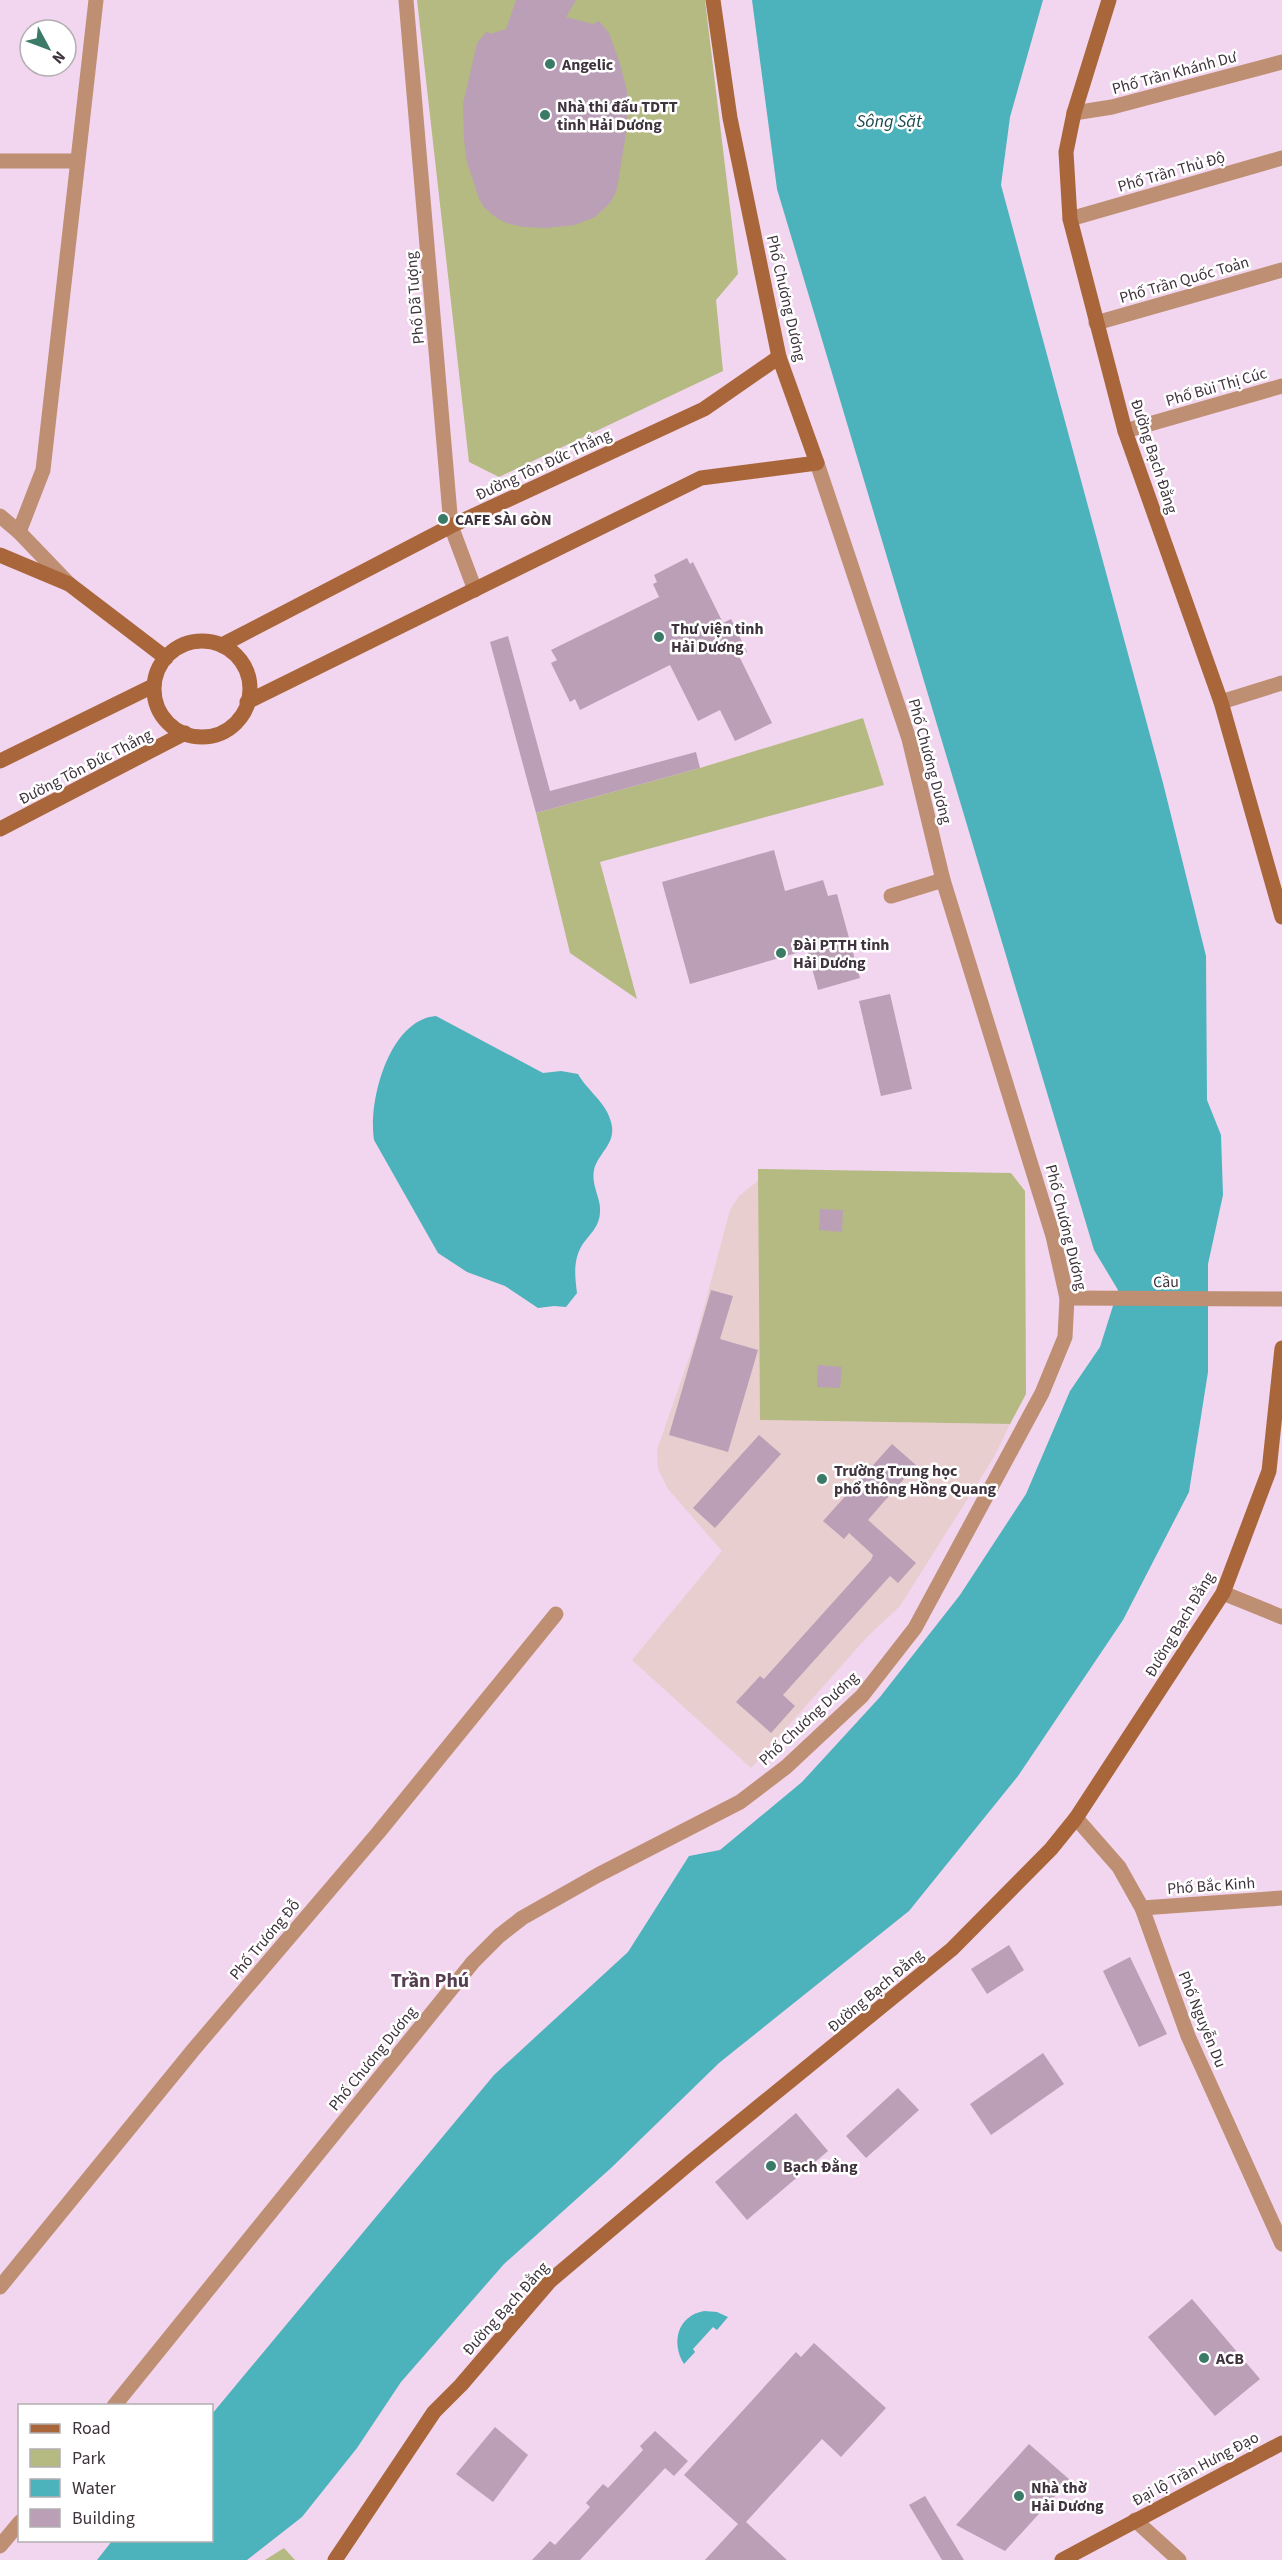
<svg xmlns="http://www.w3.org/2000/svg" width="1282" height="2560" viewBox="0 0 1282 2560" font-family="'Source Sans 3',sans-serif">
  <rect width="100%" height="100%" fill="#f2d5ee"/>
  <path fill="#e9cecf" d="M759 1180 760 1420 1010 1424 994 1457 900 1606 866 1638 751 1768 632 1660 722 1551 668 1489 658 1469 657 1450 695 1341 730 1210 739 1196Z"/>
  <g fill="#b5ba82">
    <path d="M417 0H705L738 274 716 300 723 371 499 477 469 462Z"/>
    <path d="M863 718 884 785 600 862 637 999 570 953 536 813 700 768Z"/>
    <path d="M758 1169 1011 1173 1025 1191 1026 1394 1010 1424 760 1420Z"/>
    <path d="M284 2548 295 2560H265Z"/>
  </g>
  <g fill="#4cb2bc">
    <path d="M752 0H1043L1010 117 1001 185 1163 783 1206 956 1207 1100 1221 1135 1223 1195 1208 1264V1372L1189 1492 1123 1620 1018 1776 909 1911 719 2063 611 2168 504 2264 401 2382 357 2448 302 2517 247 2560H97L112 2541 212 2540V2414L494 2075 628 1952 689 1856 720 1850 802 1782 880 1697 960 1595 1026 1494 1070 1391 1100 1347 1118 1290 1094 1250 777 189Z"/>
    <path d="M436 1016 543 1073 561 1071 578 1074C587 1090 605 1102 610 1119 619 1143 598 1152 594 1170 591 1186 601 1198 600 1211 600 1228 588 1235 581 1247 573 1262 575 1277 577 1293L566 1307 554 1306 538 1308 505 1286 467 1272 438 1253 374 1140C368 1101 389 1020 436 1016Z"/>
    <path d="M704 2311 717 2312 728 2317 717 2330 713 2327 693 2349 695 2352 684 2364C671 2343 677 2316 704 2311Z"/>
  </g>
  <g fill="#ba9fb7">
    <path d="M516 0H576L566 17 593 24 599 21 609 33 620 64 627 91V127L617 189 611 202 595 217 575 225 546 228 523 227 506 223 494 216 484 207 479 199 467 162 464 140 463 104 477 43 487 31 490 34 506 29Z"/>
    <path d="M687 558 690 564 693 562 723 623 731 619 747 652 739 656 772 723 735 741 720 710 698 721 670 665 580 710 575 699 570 702 551 663 557 660 551 650 659 597 653 584 657 582 654 575Z"/>
    <path d="M508 636 550 791 696 752 700 768 536 813 490 642Z"/>
    <path d="M774 850 785 891 823 880 828 896 837 894 860 978 818 990 807 950 690 984 662 882Z"/>
    <path d="M890 994 912 1089 881 1096 859 1001Z"/>
    <path d="M820 1209 843 1210 842 1232 819 1230Z"/>
    <path d="M711 1290 733 1296 720 1339 758 1350 728 1452 669 1435Z"/>
    <path d="M818 1365 842 1367 840 1388 817 1387Z"/>
    <path d="M759 1435 781 1454 715 1528 693 1508Z"/>
    <path d="M892 1444 916 1465 868 1520 916 1563 898 1583 890 1576 783 1695 795 1706 771 1733 736 1702 760 1676 764 1679 871 1560 873 1555 849 1533 844 1539 823 1521Z"/>
    <path d="M1009 1945 1024 1970 987 1994 971 1969Z"/>
    <path d="M1130 1957 1167 2034 1139 2047 1103 1971Z"/>
    <path d="M1043 2053 1064 2084 991 2135 970 2104Z"/>
    <path d="M898 2088 919 2110 866 2158 846 2136Z"/>
    <path d="M796 2113 828 2151 747 2220 715 2182Z"/>
    <path d="M1192 2299 1260 2379 1215 2416 1148 2337Z"/>
    <path d="M814 2343 886 2408 841 2457 822 2439 746 2522 787 2560H705L738 2524 684 2475 796 2352 801 2357Z"/>
    <path d="M495 2427 528 2455 493 2502 456 2474Z"/>
    <path d="M655 2431 688 2461 674 2476 665 2468 580 2560H532L550 2541 555 2545 590 2507 586 2503 603 2484 608 2488 643 2450 640 2446Z"/>
    <path d="M1029 2444 1070 2480 1005 2551 956 2525Z"/>
    <path d="M925 2496 964 2560H942L909 2505Z"/>
  </g>
  <g fill="none" stroke-linecap="round" stroke-linejoin="round">
    <g stroke="#be8f73" stroke-width="15">
      <path d="M406 0 451 526 475 590"/>
      <path d="M1074 113 1112 107 1282 62"/>
      <path d="M0 161H77"/>
      <path d="M1070 219 1282 158"/>
      <path d="M1096 323 1282 270"/>
      <path d="M1125 431 1282 386"/>
      <path d="M0 516 19 532 69 584"/>
      <path d="M19 532 43 470 96 0"/>
      <path d="M1221 702 1282 683"/>
      <path d="M891 896 943 880"/>
      <path d="M1067 1298 1282 1299"/>
      <path d="M1223 1593 1282 1617"/>
      <path d="M1076 1818 1119 1867 1142 1908 1188 2036 1282 2244"/>
      <path d="M1142 1908 1282 1898"/>
      <path d="M0 2287 194 2049 378 1833 556 1614"/>
      <path d="M114 2406 473 1962 499 1936 522 1918 598 1875 740 1802 786 1767 862 1696 915 1628 1042 1393 1065 1337 1067 1298 1053 1236 943 880 909 739 817 463"/>
      <path d="M1135 2520 1179 2560"/>
      <path d="M0 2546 20 2522"/>
    </g>
    <g stroke="#a9663a" stroke-width="15">
      <path d="M1109 0 1074 113 1066 152 1070 219 1125 431 1221 702 1282 917"/>
      <path d="M0 555 69 584 166 658"/>
      <circle cx="202" cy="689" r="48"/>
      <path d="M222 645 451 526 704 409 779 357"/>
      <path d="M247 702 701 478 817 463 779 357 730 118 713 0"/>
      <path d="M0 761 153 686"/>
      <path d="M0 829 185 733"/>
      <path d="M335 2560 434 2412 461 2385 550 2281 692 2161 952 1949 1051 1849 1076 1818 1223 1593 1269 1471 1282 1348"/>
      <path d="M1062 2560 1282 2443"/>
    </g>
  </g>
  <g fill="#3a7a67" stroke="#fff" stroke-width="2">
    <circle cx="550" cy="64" r="6"/>
    <circle cx="545" cy="115" r="6"/>
    <circle cx="443" cy="519" r="6"/>
    <circle cx="659" cy="637" r="6"/>
    <circle cx="781" cy="953" r="6"/>
    <circle cx="822" cy="1479" r="6"/>
    <circle cx="771" cy="2166" r="6"/>
    <circle cx="1204" cy="2358" r="6"/>
    <circle cx="1019" cy="2496" r="6"/>
  </g>
  <g text-anchor="middle" stroke-width="5" stroke-linejoin="round" paint-order="stroke">
    <g font-size="16" font-weight="bold" fill="#3f343d" stroke="#fff" text-anchor="start">
      <text x="562" y="70">Angelic</text>
      <text x="557" y="112">Nhà thi đấu TDTT<tspan x="557" dy="18">tỉnh Hải Dương</tspan></text>
      <text x="455" y="525">CAFE SÀI GÒN</text>
      <text x="671" y="634">Thư viện tỉnh<tspan x="671" dy="18">Hải Dương</tspan></text>
      <text x="793" y="950">Đài PTTH tỉnh<tspan x="793" dy="18">Hải Dương</tspan></text>
      <text x="834" y="1476">Trường Trung học<tspan x="834" dy="18">phổ thông Hồng Quang</tspan></text>
      <text x="783" y="2172">Bạch Đằng</text>
      <text x="1216" y="2364">ACB</text>
      <text x="1031" y="2493">Nhà thờ<tspan x="1031" dy="18">Hải Dương</tspan></text>
    </g>
    <g font-size="16" fill="#3f343d" stroke="#fff">
      <text transform="translate(1174 72) rotate(-15)" y="6">Phố Trần Khánh Dư</text>
      <text transform="translate(1171 171) rotate(-16)" y="6">Phố Trần Thủ Độ</text>
      <text transform="translate(1184 279) rotate(-16)" y="6">Phố Trần Quốc Toản</text>
      <text transform="translate(414 298) rotate(-95)" y="6">Phố Dã Tượng</text>
      <text transform="translate(787 298) rotate(77)" y="6">Phố Chương Dương</text>
      <text transform="translate(1216 386) rotate(-16)" y="6">Phố Bùi Thị Cúc</text>
      <text transform="translate(1155 456) rotate(72)" y="6">Đường Bạch Đằng</text>
      <text transform="translate(543 464) rotate(-25)" y="6">Đường Tôn Đức Thắng</text>
      <text transform="translate(931 761) rotate(75)" y="6">Phố Chương Dương</text>
      <text transform="translate(85 766) rotate(-27)" y="6">Đường Tôn Đức Thắng</text>
      <text transform="translate(1067 1227) rotate(76)" y="6">Phố Chương Dương</text>
      <text transform="translate(1166 1281) rotate(-1)" y="6">Cầu</text>
      <text transform="translate(1179 1624) rotate(-59)" y="6">Đường Bạch Đằng</text>
      <text transform="translate(808 1718) rotate(-43)" y="6">Phố Chương Dương</text>
      <text transform="translate(1211 1885) rotate(-4)" y="6">Phố Bắc Kinh</text>
      <text transform="translate(264 1939) rotate(-50)" y="6">Phố Trương Đỗ</text>
      <text transform="translate(875 1990) rotate(-40)" y="6">Đường Bạch Đằng</text>
      <text transform="translate(1203 2019) rotate(68)" y="6">Phố Nguyễn Du</text>
      <text transform="translate(372 2058) rotate(-51)" y="6">Phố Chương Dương</text>
      <text transform="translate(505 2308) rotate(-48)" y="6">Đường Bạch Đằng</text>
      <text transform="translate(1195 2468) rotate(-28)" y="6">Đại lộ Trần Hưng Đạo</text>
    </g>
    <g font-size="18" font-style="italic" fill="#1c494e" stroke="#fff">
      <text x="889" y="127">Sông Sặt</text>
    </g>
    <g font-size="20" font-weight="bold" fill="#553d52" stroke="#fff">
      <text x="430" y="1987">Trần Phú</text>
    </g>
  </g>
  <rect x="18" y="2404" width="195" height="138" fill="#ffffff" stroke="#b2aeb1" stroke-width="1.5"/>
  <rect x="30" y="2424" width="30" height="9" fill="#a9663a" stroke="#b2aeb1" stroke-width="1.5"/>
  <text x="72" y="2434" font-size="18" fill="#3f343d">Road</text>
  <rect x="30" y="2449" width="30" height="18" fill="#b5ba82" stroke="#b2aeb1" stroke-width="1.5"/>
  <text x="72" y="2464" font-size="18" fill="#3f343d">Park</text>
  <rect x="30" y="2479" width="30" height="18" fill="#4cb2bc" stroke="#b2aeb1" stroke-width="1.5"/>
  <text x="72" y="2494" font-size="18" fill="#3f343d">Water</text>
  <rect x="30" y="2509" width="30" height="18" fill="#ba9fb7" stroke="#b2aeb1" stroke-width="1.5"/>
  <text x="72" y="2524" font-size="18" fill="#3f343d">Building</text>
  <g transform="translate(48 48) rotate(131)"><circle r="28" fill="#ffffff" stroke="#b2aeb1" stroke-width="1.5"/>
  <path d="M0-4.5L10 22L0 15L-10 22Z" fill="#3a7a67"/>
  <text y="-9" font-size="16" font-weight="bold" text-anchor="middle" fill="#3f343d">N</text>
  </g>
</svg>
